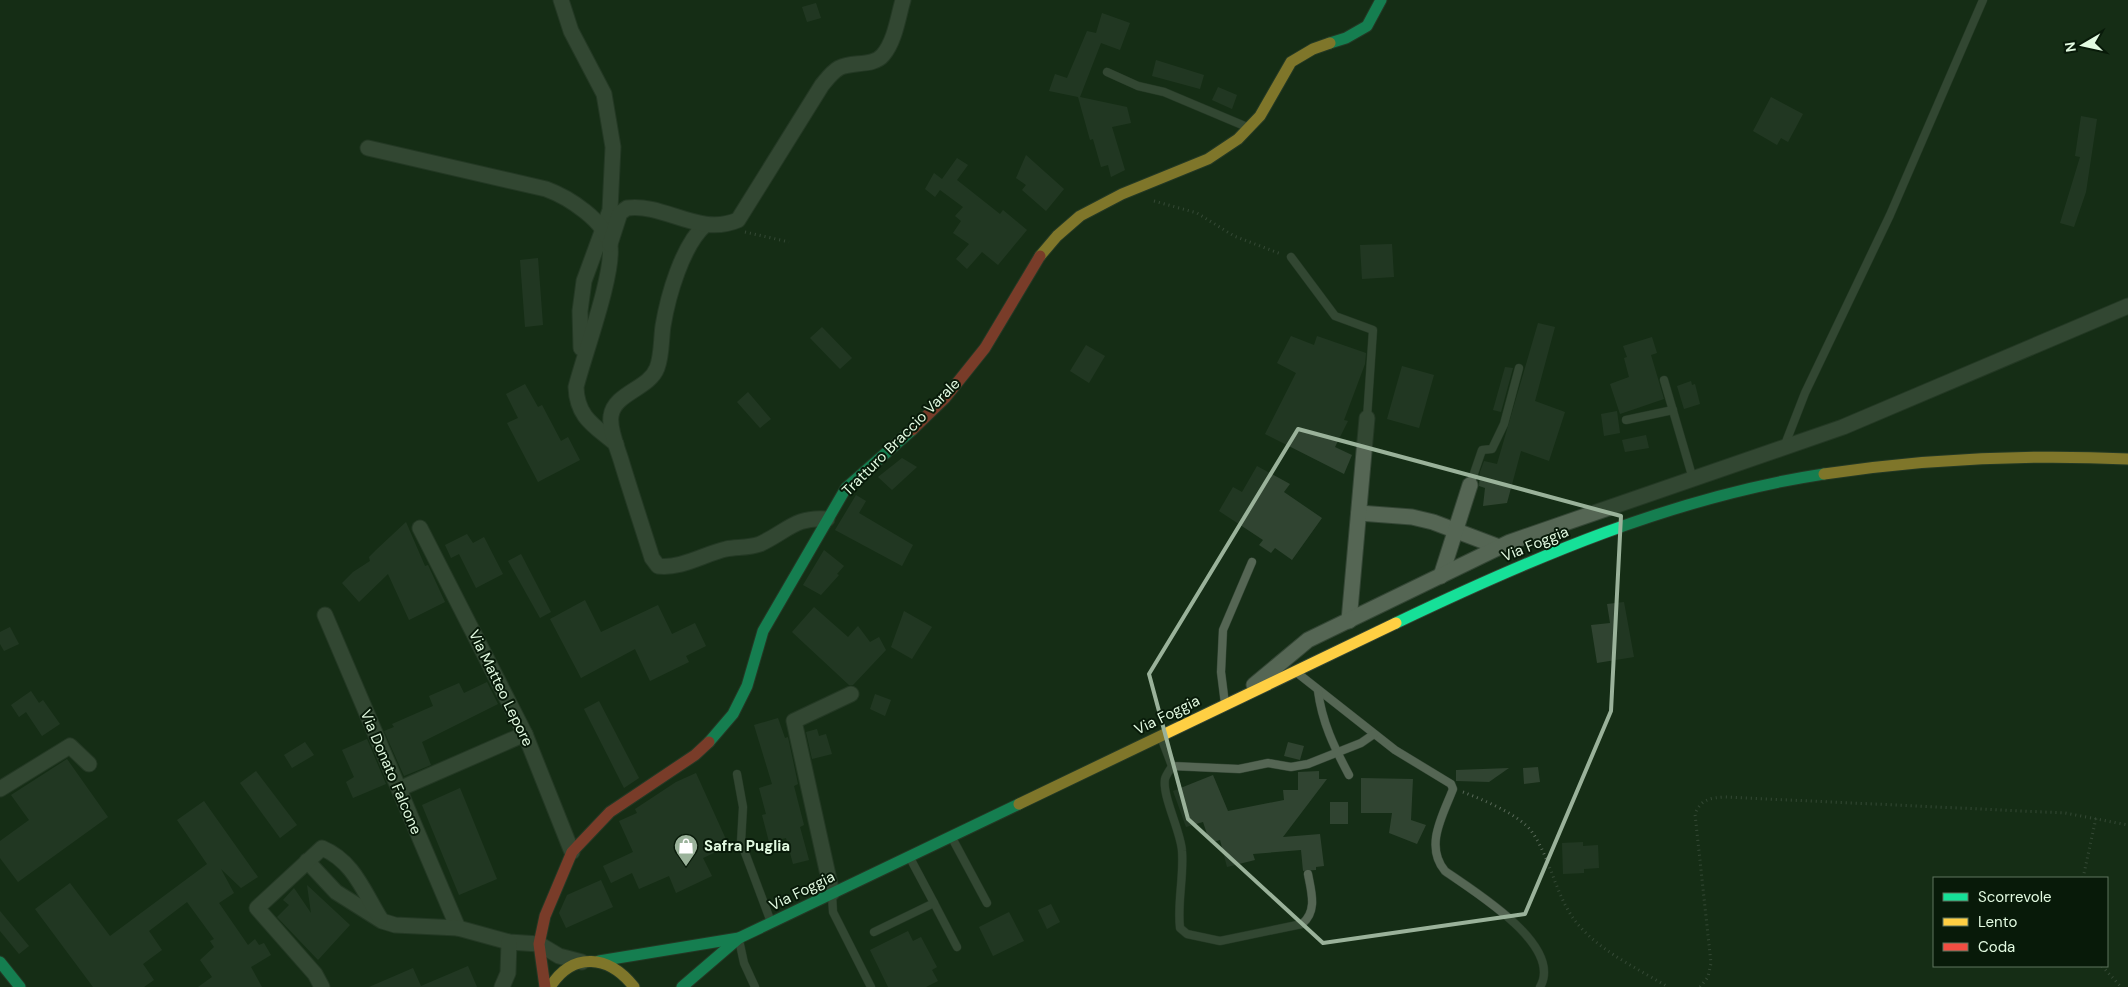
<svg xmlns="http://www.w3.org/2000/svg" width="2128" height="987" viewBox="0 0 2128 987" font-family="'DM Sans',sans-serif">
  <rect width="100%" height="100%" fill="#152d16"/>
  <g fill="#304431">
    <path d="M816 3 821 18 807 22 802 7Z"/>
    <path d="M1102 13 1130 23 1120 50 1101 43 1080 97 1127 107 1131 123 1112 127 1125 170 1111 177 1108 165 1101 167 1093 139 1090 140 1078 97 1049 91 1055 74 1067 78 1087 31 1096 33Z"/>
    <path d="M1156 60 1204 75 1200 89 1152 76Z"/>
    <path d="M1218 87 1237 95 1232 109 1212 100Z"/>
    <path d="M1771 97 1803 114 1788 142 1781 138 1777 145 1753 131Z"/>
    <path d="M2081 116 2097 119 2086 192 2074 227 2060 223 2080 157 2075 156Z"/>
    <path d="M1026 155 1064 189 1046 211 1022 190 1026 185 1016 178Z"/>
    <path d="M957 158 968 165 957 180 1000 214 1003 210 1027 230 998 265 982 252 967 269 956 259 969 244 953 233 961 221 955 216 963 207 940 190 935 197 925 189 934 173 942 179Z"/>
    <path d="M1392 244 1394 277 1362 279 1360 245Z"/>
    <path d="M538 258 543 325 525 327 520 260Z"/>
    <path d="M1538 323 1555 327 1535 401 1565 412 1549 461 1521 451 1507 503 1483 506 1485 488 1479 486 1480 472 1484 461 1497 464Z"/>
    <path d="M822 327 852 358 840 369 810 338Z"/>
    <path d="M1291 336 1314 345 1317 336 1366 353 1365 364 1344 420 1348 421 1335 447 1352 455 1344 474 1265 434 1296 373 1277 363Z"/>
    <path d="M1652 337 1657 353 1651 355 1664 399 1620 414 1610 384 1629 377 1624 358 1627 357 1623 346Z"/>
    <path d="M1086 345 1105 356 1089 383 1070 371Z"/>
    <path d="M1402 366 1434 375 1419 428 1387 419Z"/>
    <path d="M1505 367 1513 368 1501 412 1493 410Z"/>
    <path d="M1691 381 1692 385 1695 384 1700 404 1684 409 1677 386Z"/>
    <path d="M525 384 538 407 542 405 561 441 568 437 580 460 538 482 507 423 518 418 506 394Z"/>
    <path d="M748 392 771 419 760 428 737 402Z"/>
    <path d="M1617 411 1620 433 1604 436 1601 414Z"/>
    <path d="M1646 435 1649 448 1625 452 1622 440Z"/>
    <path d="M902 458 917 467 892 490 878 477Z"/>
    <path d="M1257 466 1290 484 1284 492 1322 518 1292 560 1275 548 1271 553 1259 545 1263 540 1219 511 1233 487 1242 492Z"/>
    <path d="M856 495 866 501 859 513 913 545 902 566 835 530Z"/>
    <path d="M406 522 425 566 428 565 445 602 409 620 388 574 359 602 342 583 353 572 370 561 369 557 376 550Z"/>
    <path d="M467 534 473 543 484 537 503 574 476 588 459 554 451 558 445 545Z"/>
    <path d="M824 550 844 566 837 574 839 575 821 595 803 585Z"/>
    <path d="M521 554 551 612 540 618 508 561Z"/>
    <path d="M585 600 601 632 658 605 672 634 695 623 706 646 686 656 689 662 650 681 635 649 581 678 550 619Z"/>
    <path d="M1624 602 1634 657 1597 663 1591 625 1610 623 1607 604Z"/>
    <path d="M814 607 848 637 858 626 870 642 879 637 886 650 853 685H849L792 632Z"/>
    <path d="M904 611 932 627 912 659 891 647Z"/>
    <path d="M10 627 19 644 4 651 0 644V632Z"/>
    <path d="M487 682 498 704 422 742 431 765 404 776 384 731 394 727 392 724 433 706 429 696 459 683 464 693Z"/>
    <path d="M31 691 39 703 43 700 60 724 42 736 26 712 19 717 11 705Z"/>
    <path d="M875 694 891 700 885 716 870 709Z"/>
    <path d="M599 701 639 778 624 788 584 709Z"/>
    <path d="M778 718 785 738 788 737 798 784 794 786 804 825 800 827 809 860 793 864 786 838 769 842 762 815 766 814 759 788 772 784 754 725Z"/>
    <path d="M817 729 819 736 826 734 832 754 812 759 806 732Z"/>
    <path d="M367 739 386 784 353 798 346 782 354 777 342 750Z"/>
    <path d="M305 742 314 755 292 768 284 755Z"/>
    <path d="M1288 742 1304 746 1300 760 1284 756Z"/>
    <path d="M67 759 108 817 18 882 0 858V841L29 820 11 795Z"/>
    <path d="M1538 767 1540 782 1524 784 1523 768Z"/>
    <path d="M1509 768 1489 782 1456 781V770Z"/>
    <path d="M256 771 297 825 280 838 240 783Z"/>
    <path d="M1319 771V779H1327L1283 837 1320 834 1324 866 1316 867V870L1303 871 1301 850 1253 854 1255 860 1227 867 1220 840 1210 843 1203 822 1186 827 1173 791 1213 775 1228 811 1284 800 1283 790H1298V772Z"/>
    <path d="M696 773 729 846 703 858 712 876 676 893 669 876 639 889 632 873 611 883 603 866 633 852 619 821 637 813 635 809 676 782Z"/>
    <path d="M1361 778 1413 779 1411 820 1426 825 1417 844 1389 833 1392 813H1361Z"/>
    <path d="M460 788 497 879 459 895 422 805Z"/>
    <path d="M204 801 258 877 241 888 221 869 234 893 219 903 248 945 255 939 259 945 264 943 271 955 251 967 262 987H198L212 977 200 960 214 947 210 941 214 939 187 902 149 931 162 950 143 964 154 980 144 987H93L35 909 70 883 110 936 207 864 177 820Z"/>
    <rect x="1330" y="802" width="18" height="22"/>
    <path d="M1583 842V846L1598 845 1599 868 1584 869V873L1563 874 1562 843Z"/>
    <path d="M601 880 613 907 566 928 559 913 567 895Z"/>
    <path d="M307 885 350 925 318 960 277 917 289 905 283 900 294 888 311 913Z"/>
    <path d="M1051 904 1060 922 1047 929 1038 910Z"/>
    <path d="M0 911 29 946 19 954 0 931Z"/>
    <path d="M1009 912 1024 941 993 956 979 927Z"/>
    <path d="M908 931 913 941 921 937 937 967 932 970 938 981 926 987H888L870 950Z"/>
    <path d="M468 966 477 987H369L413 968 421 986Z"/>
  </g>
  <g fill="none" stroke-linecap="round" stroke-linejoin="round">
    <g stroke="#344635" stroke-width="9">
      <g id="lane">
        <path d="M1107 72 1138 86 1164 92 1247 127"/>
        <path d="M1291 257 1335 316 1373 330 1367 418"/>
        <path d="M1664 380 1693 479"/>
        <path d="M1626 420 1673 410"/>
        <path d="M1784 447 1805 393 1890 215 1983 0"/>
        <path d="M1470 485 1482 450 1492 449 1504 424 1519 368"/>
        <path d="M1296 672 1395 750 1451 784 1453 789C1443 815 1424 846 1445 871 1473 891 1564 945 1540 987"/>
        <path d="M1318 691C1322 722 1334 747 1349 775"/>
        <path d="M1225 704 1221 672 1223 630 1252 562"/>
        <path d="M1161 737 1172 766 1239 769 1268 763 1291 767 1308 764 1361 743 1374 734"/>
        <path d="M1172 766C1170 770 1166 775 1165 779 1162 796 1181 832 1182 851 1184 877 1177 903 1180 928L1187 934 1220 941 1302 924C1318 911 1311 891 1308 874"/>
        <path d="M737 774 743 807 741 842 771 922"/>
        <path d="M951 836 987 903"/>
        <path d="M832 895 833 912 871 987"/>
        <path d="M934 903 957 947"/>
        <path d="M874 932 934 903 910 858"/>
        <path d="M739 940 744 963 755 987"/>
      </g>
    </g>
    <g stroke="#344635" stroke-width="17">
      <g id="street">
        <path d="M561 0 571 31 604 94 613 147 610 210 584 281 580 311 581 348"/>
        <path d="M368 148 546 189C568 197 606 221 610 246 614 274 584 355 576 387 577 418 595 426 616 444"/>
        <path d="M705 225C682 246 668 296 663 326 661 340 662 355 657 368 649 389 614 393 611 416 609 429 617 447 621 460 631 493 642 526 652 558L658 566C681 569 704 554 726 549 737 547 749 548 760 544 786 532 796 516 827 519"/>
        <path d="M610 244 620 213 627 208C665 203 699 237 738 220L822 85C827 79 832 72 839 68 852 61 873 67 883 55 895 41 898 17 903 0"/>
        <path d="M1359 513 1412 517 1433 522 1499 547"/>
        <path d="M420 528 525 734 572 852"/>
        <path d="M1441 576 1470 485"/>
        <path d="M325 615 458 928"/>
        <path d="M1349 621 1367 418"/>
        <path d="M1254 685 1308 640 1510 542 1843 427 2128 306"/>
        <path d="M0 789 70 746 89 764"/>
        <path d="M399 789 525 734"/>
        <path d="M307 861 336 892 382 921 395 925 458 928 509 942 539 944 559 956 582 962"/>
        <path d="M832 893 794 721 851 694"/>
        <path d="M322 987 315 974 257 908 322 848C353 861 363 890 380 918"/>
        <path d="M502 987 508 973 509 942"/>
      </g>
    </g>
    <g stroke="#344635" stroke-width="13">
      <g id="fast">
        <path d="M1330 43 1346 38 1367 26 1381 0"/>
        <path d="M1396 623C1532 558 1673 497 1824 474"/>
        <path d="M709 742 733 714 747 686 763 631 846 488 912 430"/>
        <path d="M599 961 739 938 1019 804"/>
        <path d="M0 962 20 987"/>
        <path d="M682 987 739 938"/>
      </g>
    </g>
    <g stroke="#344635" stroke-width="13">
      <g id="slow">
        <path d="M1040 256 1057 236 1080 216 1122 194 1208 159 1238 139 1260 116 1291 62 1313 49 1330 43"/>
        <path d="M1824 474C1926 459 2025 454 2128 459"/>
        <path d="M1019 804 1396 623"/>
        <path d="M550 987C573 951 609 955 634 987"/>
      </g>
    </g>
    <g stroke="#344635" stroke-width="13">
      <g id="jam">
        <path d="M912 430 945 398 985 348 1040 256"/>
        <path d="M545 987 539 944 545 916 572 852 610 812 695 755 709 742"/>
      </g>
    </g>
    <g stroke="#5a6a5a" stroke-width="3" stroke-dasharray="1 4" stroke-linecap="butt">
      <path d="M1154 201 1197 213 1234 236 1281 254"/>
      <path d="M745 232 789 242"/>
      <path d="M1463 792C1483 800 1519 814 1532 832 1553 862 1556 903 1583 930 1606 954 1640 970 1668 987"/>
      <path d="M2083 878 2096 818"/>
      <path d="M2102 966 2121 987"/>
      <path d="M1700 987 1708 977 1711 963 1695 814C1701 799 1710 798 1725 797L2065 813 2128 825"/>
    </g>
    <use href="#lane" stroke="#556654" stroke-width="8"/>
    <use href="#street" stroke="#556654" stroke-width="15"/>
    <use href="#fast" stroke="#16e098" stroke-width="11"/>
    <use href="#slow" stroke="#ffcf43" stroke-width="11"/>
    <use href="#jam" stroke="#f24e42" stroke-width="11"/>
  </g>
  <path d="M0 0H2128V987H0ZM1298 429 1621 516 1611 711 1525 914 1323 943 1188 819 1149 674Z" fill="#152d16" fill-opacity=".55" fill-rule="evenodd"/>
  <path fill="none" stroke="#9ab29a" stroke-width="4" stroke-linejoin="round" d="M1298 429 1621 516 1611 711 1525 914 1323 943 1188 819 1149 674Z"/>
  <defs>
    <g id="shop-pin" transform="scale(1.25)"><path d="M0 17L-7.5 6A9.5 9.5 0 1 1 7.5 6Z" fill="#9ab29a" stroke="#081a09"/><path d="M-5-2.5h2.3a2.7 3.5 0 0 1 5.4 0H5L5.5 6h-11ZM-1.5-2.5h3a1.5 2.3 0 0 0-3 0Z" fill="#fff"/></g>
  </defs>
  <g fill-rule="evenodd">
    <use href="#shop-pin" x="686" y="846"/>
  </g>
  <g text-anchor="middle" stroke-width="4" stroke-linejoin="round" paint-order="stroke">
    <g font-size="15" fill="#e2fae1" stroke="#081a09">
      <text transform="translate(901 437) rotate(-45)" y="5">Tratturo Braccio Varale</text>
      <text transform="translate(1535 544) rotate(-22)" y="5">Via Foggia</text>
      <text transform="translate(501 688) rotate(64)" y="5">Via Matteo Lepore</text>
      <text transform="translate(1167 715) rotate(-26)" y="5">Via Foggia</text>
      <text transform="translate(391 772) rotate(67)" y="5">Via Donato Falcone</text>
      <text transform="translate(802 891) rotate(-26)" y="5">Via Foggia</text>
    </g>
    <g font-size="15" font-weight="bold" fill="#e2fae1" stroke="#081a09" text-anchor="start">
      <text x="704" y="851">Safra Puglia</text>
    </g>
  </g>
  <rect x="1933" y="877" width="175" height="90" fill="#081a09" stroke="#5f745f"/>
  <rect x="1943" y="893" width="25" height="8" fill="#16e098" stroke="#5f745f"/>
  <text x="1978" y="902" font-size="15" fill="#e2fae1">Scorrevole</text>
  <rect x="1943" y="918" width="25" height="8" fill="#ffcf43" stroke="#5f745f"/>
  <text x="1978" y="927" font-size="15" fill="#e2fae1">Lento</text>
  <rect x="1943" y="943" width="25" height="8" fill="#f24e42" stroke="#5f745f"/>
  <text x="1978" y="952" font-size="15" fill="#e2fae1">Coda</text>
  <g transform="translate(2083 45) rotate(261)" stroke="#081a09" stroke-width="4" paint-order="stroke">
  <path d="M0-4L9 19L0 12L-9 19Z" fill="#e2fae1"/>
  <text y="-8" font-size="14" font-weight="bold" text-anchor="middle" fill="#e2fae1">N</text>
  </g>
</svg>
